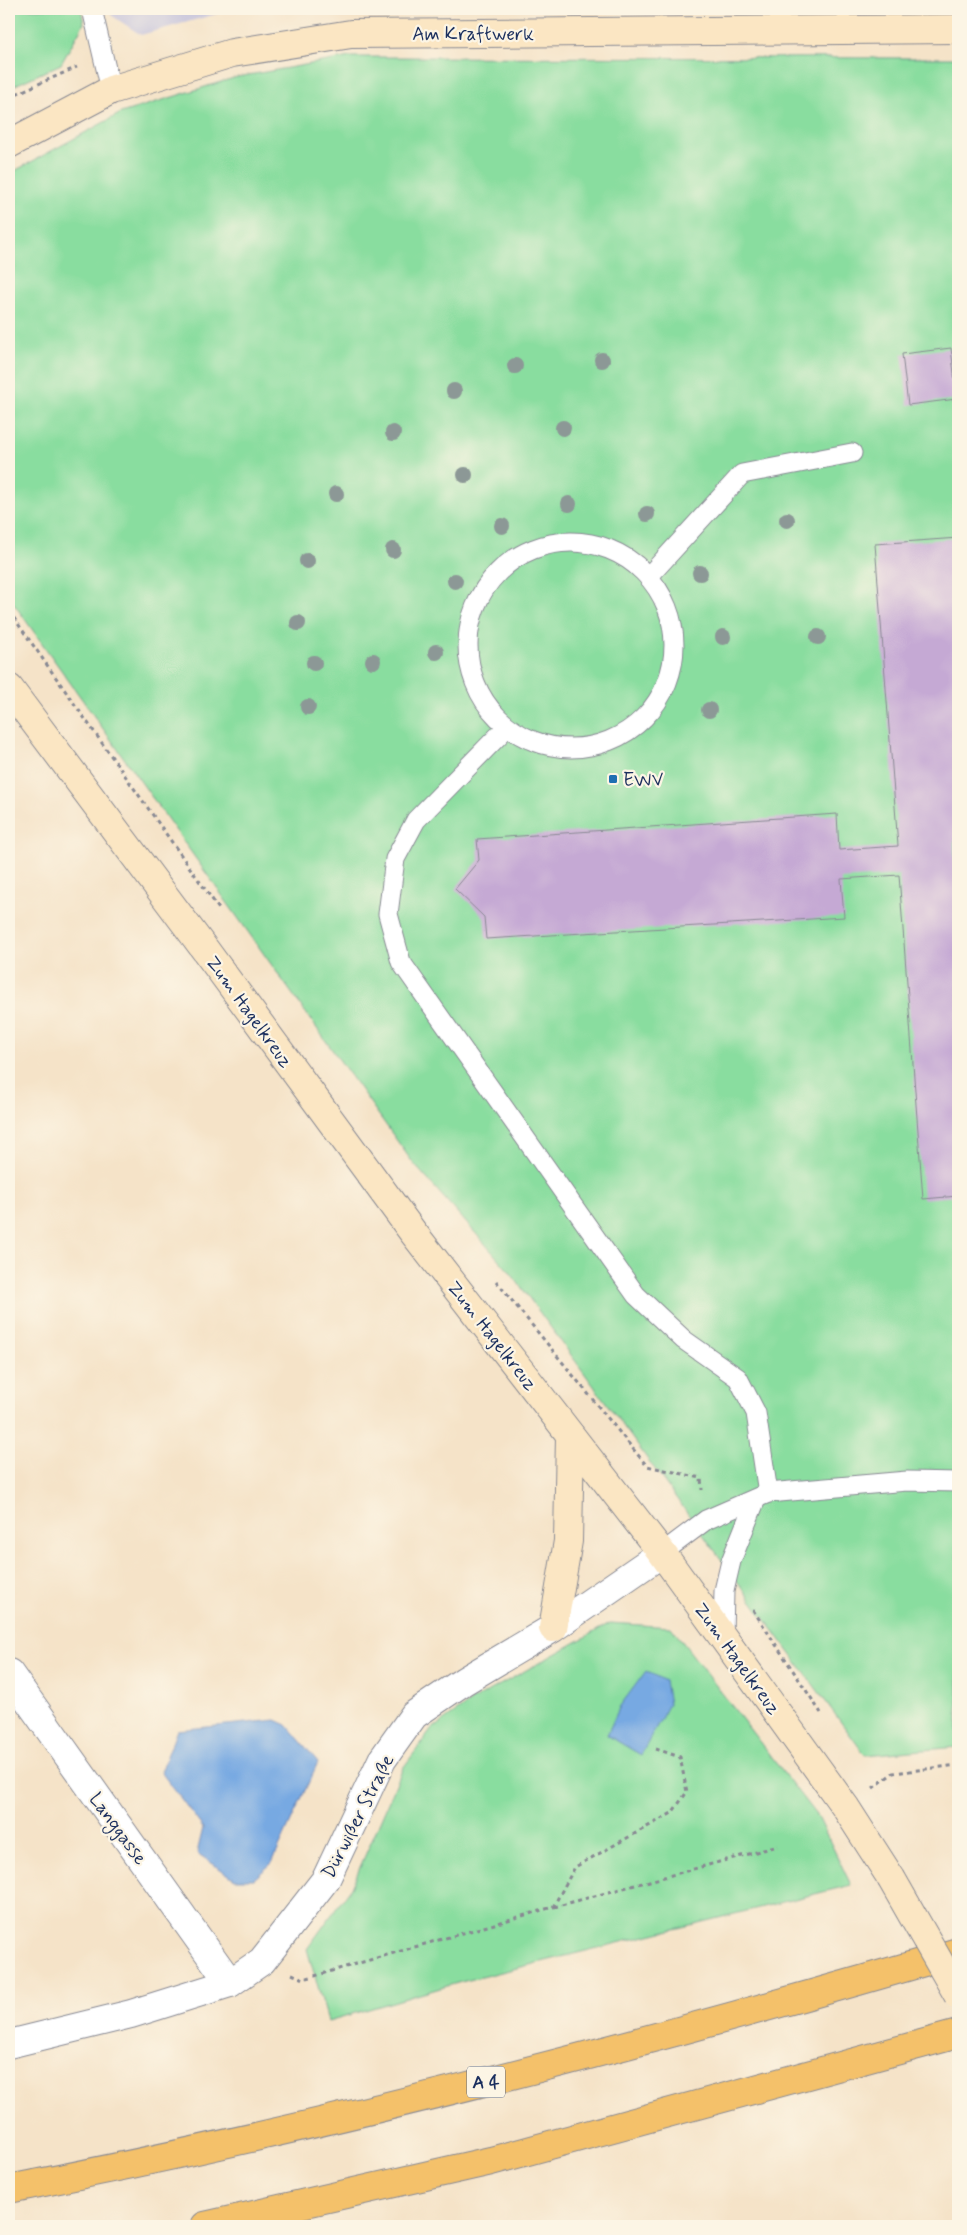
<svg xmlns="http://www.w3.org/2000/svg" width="967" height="2235" viewBox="0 0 967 2235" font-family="Mynerve,sans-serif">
  <rect width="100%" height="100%" fill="#fcf5e5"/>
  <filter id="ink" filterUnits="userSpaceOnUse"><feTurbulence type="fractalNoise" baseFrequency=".02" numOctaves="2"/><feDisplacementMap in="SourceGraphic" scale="10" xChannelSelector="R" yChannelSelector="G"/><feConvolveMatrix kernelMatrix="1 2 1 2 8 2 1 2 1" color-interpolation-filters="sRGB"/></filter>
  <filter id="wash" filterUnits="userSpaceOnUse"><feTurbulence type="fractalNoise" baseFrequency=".0096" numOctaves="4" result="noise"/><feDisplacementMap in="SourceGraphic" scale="20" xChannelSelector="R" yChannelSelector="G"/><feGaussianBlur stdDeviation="1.12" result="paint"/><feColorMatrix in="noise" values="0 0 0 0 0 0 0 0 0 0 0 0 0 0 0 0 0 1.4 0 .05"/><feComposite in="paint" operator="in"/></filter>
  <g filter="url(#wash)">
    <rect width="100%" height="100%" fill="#f5e3c8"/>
    <path fill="#c3c1db" d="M110 9H245L220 13 141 35 111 15Z"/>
    <g fill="#89dd9f" stroke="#52867e">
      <path d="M9 9H81L84 23 61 64 9 88Z"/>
      <path d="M350 57 958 58V1747L865 1755 510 1272 413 1163 9 597V174L121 113 237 77Z"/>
      <path d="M610 1623 671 1627 819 1819 851 1885 461 1982 328 2021 307 1949 351 1888 403 1768 432 1729 473 1700Z"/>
    </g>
    <g fill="#77a9e2" stroke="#496ca0">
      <path d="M646 1671 665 1681 669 1704 641 1755 607 1735 620 1706Z"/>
      <path d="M276 1720 287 1725 318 1762 272 1863 254 1879H235L197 1853 203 1828 161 1772 177 1730Z"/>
    </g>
    <g id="blocks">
      <g fill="#c5a9d4">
        <path d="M951 348 957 399 908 405 902 354Z"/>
        <path d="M958 538V841L954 842 955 870H958V1196L923 1199 899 875 841 879 844 917 486 939 484 917 455 889 479 860 477 839 837 814 839 850 898 846 875 544Z"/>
      </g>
    </g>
  </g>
  <g filter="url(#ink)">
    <use href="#blocks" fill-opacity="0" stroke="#888993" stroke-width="1"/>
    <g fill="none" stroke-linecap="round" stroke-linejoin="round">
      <g stroke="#888993" stroke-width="21">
        <g id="lane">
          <path d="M92 9 111 90"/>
          <circle cx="571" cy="645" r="103"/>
          <path d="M649 576 742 474 852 453"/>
          <path d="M507 727 416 820 395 859 388 914 401 962 636 1295 684 1340 738 1378 756 1413 768 1493"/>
          <path d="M662 1553 706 1520 768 1493 907 1481 958 1482"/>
          <path d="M723 1635 724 1591 731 1561 756 1499"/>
        </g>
      </g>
      <g stroke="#888993" stroke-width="30">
        <g id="street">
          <path d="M9 1673 230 1983"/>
          <path d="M9 2044 131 2014 230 1983 262 1961 326 1879 382 1760 414 1715 464 1681 553 1628 662 1553"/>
        </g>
      </g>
      <g stroke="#888993" stroke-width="30">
        <g id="secondary">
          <path d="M9 144 111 90 232 53 351 34 958 29"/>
          <path d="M9 688 206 951 412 1231 662 1553 846 1808 891 1878"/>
          <path d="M553 1628 568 1541 570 1435"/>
        </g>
      </g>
      <g stroke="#888993" stroke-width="30">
        <g id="highway">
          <path d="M9 2189C329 2127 645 2044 958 1952"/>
          <path d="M205 2226 491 2161 958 2034"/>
        </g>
      </g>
      <g stroke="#888993" stroke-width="3" stroke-dasharray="4 4" stroke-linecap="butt">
        <path d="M9 97 77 67"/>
        <path d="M9 611 219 909"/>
        <path d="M496 1281 647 1466 701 1478 702 1490"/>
        <path d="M753 1610 821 1713"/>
        <path d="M873 1788 893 1773 958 1765"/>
        <path d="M554 1907 778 1846"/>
        <path d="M292 1974 304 1979 553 1907 575 1867 672 1813 687 1792 680 1757 656 1749"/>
      </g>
      <use href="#lane" stroke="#fff" stroke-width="19"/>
      <use href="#street" stroke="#fff" stroke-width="28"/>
      <use href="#secondary" stroke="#fbe6c3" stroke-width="28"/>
      <use href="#highway" stroke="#f4c16a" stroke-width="28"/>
      <g stroke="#888993" stroke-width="30" stroke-linecap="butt">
        <path id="secondary-bridge" d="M891 1878 958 1995"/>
      </g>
      <use href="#secondary-bridge" stroke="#fbe6c3" stroke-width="28"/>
    </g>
    <g fill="#8c9896">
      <circle cx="602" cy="360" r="8"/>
      <circle cx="515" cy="366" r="8"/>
      <circle cx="454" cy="391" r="8"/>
      <circle cx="563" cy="428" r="8"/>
      <circle cx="393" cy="433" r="8"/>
      <circle cx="465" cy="475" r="8"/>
      <circle cx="336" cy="494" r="8"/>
      <circle cx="569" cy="504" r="8"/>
      <circle cx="647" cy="514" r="8"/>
      <circle cx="787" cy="520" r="8"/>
      <circle cx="502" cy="526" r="8"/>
      <circle cx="393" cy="550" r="8"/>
      <circle cx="307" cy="561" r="8"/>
      <circle cx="700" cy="573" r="8"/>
      <circle cx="455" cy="581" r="8"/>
      <circle cx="298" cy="623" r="8"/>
      <circle cx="723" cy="637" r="8"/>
      <circle cx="818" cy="637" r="8"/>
      <circle cx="436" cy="652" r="8"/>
      <circle cx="373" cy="661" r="8"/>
      <circle cx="314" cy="663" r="8"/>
      <circle cx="308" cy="707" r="8"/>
      <circle cx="709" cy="710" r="8"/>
    </g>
  </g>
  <rect fill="#1f6fb2" stroke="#fcf5e5" stroke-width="2" x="608" y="774" width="10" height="10" rx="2.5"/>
  <g text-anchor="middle" stroke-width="4.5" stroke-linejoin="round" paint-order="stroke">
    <rect fill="#fcf5e5" stroke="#5e6a86" stroke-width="1" x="467" y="2066.5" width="38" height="31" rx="4"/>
    <g font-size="18" font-weight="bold" fill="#1b2f5e">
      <text x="486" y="2088">A 4</text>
    </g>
    <g font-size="19" fill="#1b2f5e" stroke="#fcf5e5">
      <text x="473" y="40">Am Kraftwerk</text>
      <text transform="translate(250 1011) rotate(54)" y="7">Zum Hagelkreuz</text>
      <text transform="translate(493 1335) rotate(52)" y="7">Zum Hagelkreuz</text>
      <text transform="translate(738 1658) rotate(54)" y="7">Zum Hagelkreuz</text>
      <text transform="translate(357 1816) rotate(-63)" y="7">Dürwißer Straße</text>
      <text transform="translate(119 1828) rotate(54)" y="7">Langgasse</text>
    </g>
    <g font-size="19" fill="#1b2f5e" stroke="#fcf5e5" text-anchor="start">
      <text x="623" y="786">EWV</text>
    </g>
  </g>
  <rect width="967" height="2235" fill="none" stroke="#fcf5e5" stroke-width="30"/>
</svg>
